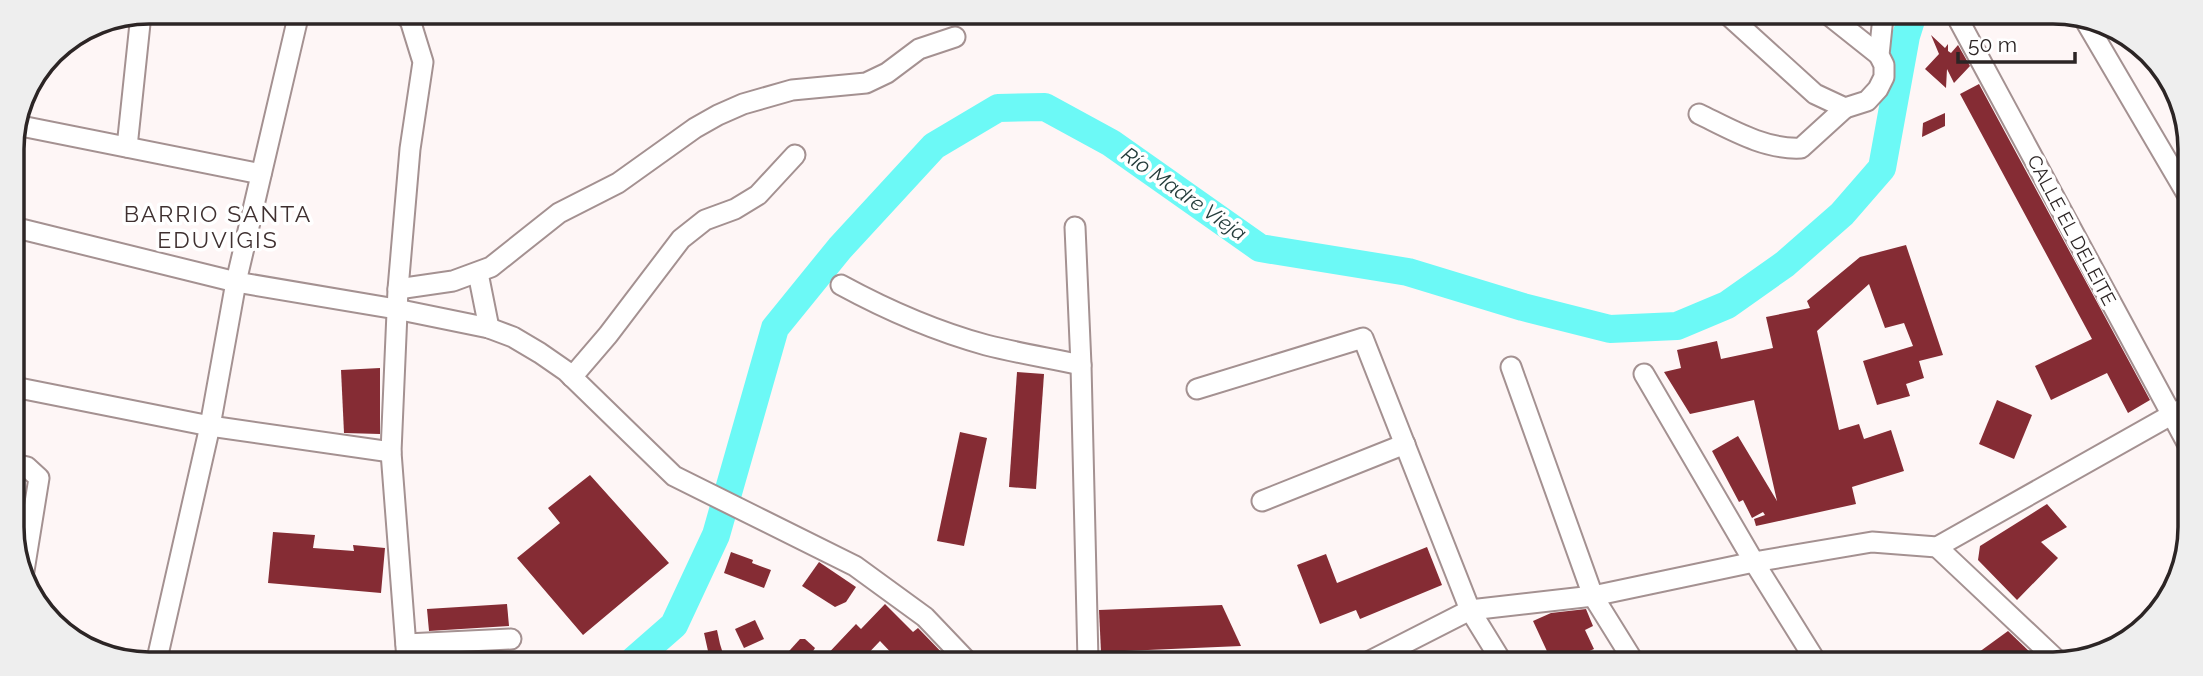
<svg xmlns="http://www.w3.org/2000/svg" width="2203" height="676" viewBox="0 0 2203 676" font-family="Raleway,sans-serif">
  <rect width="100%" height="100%" fill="#fef6f6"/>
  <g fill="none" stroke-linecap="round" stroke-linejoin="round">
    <path stroke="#6cf9f6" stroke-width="28" d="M634 660 674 625 716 535 775 328 840 248 934 146 998 108 1045 107 1111 143 1260 248 1408 272 1523 307 1610 329 1677 326 1727 305 1785 264 1842 214 1882 168 1906 36 1912 17"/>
  </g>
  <g fill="#852c34">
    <path d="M1931 35 1945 48 1948 44V51L1951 53 1958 45 1970 66 1954 83 1947 69 1946 88 1925 69 1939 54Z"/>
    <path d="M1979 84 2150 400 2128 413 2107 373 2051 400 2035 366 2092 339 1960 94Z"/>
    <path d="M1945 113V126L1922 137 1923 123Z"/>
    <path d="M1906 245 1943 355 1919 361 1924 378 1906 384 1910 396 1877 405 1863 361 1913 346 1904 323 1885 328 1869 284 1817 331 1839 430 1859 424 1864 439 1891 430 1904 471 1852 487 1856 504 1756 526 1754 519 1765 515 1763 512 1752 518 1743 500 1739 502 1712 451 1738 436 1777 501 1754 400 1690 414 1664 372 1681 368 1677 350 1717 341 1721 359 1773 348 1766 317 1810 308 1807 301 1860 257Z"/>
    <path d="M380 368V434L344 433 341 370Z"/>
    <path d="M1017 372 1044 374 1036 489 1009 487Z"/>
    <path d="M1997 400 2032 415 2014 459 1979 444Z"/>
    <path d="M960 432 987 438 964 546 937 541Z"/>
    <path d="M590 475 669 563 583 635 517 558 560 523 548 508Z"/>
    <path d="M2047 504 2067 527 2041 542 2058 558 2017 600 1978 560 1980 546Z"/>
    <path d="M273 532 315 535 313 548 354 551 353 545 385 548 381 593 268 583Z"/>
    <path d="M1427 547 1442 585 1360 619 1356 610 1320 624 1297 565 1326 554 1337 583Z"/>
    <path d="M731 552 753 560 752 563 771 570 764 588 724 573Z"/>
    <path d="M819 562 856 587 846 602 835 607 802 586Z"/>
    <path d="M507 604 509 626 429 631 427 609Z"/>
    <path d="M885 604 913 632 918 628 950 661H899L880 641 861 661H821L856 624 861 629Z"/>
    <path d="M1222 605 1241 646 1101 652 1099 610Z"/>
    <path d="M1586 609 1593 626 1585 630 1594 649 1564 662H1552L1533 621 1551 613Z"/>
    <path d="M755 620 764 639 744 648 735 629Z"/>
    <path d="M717 630 720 644 725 660H710L704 633Z"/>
    <path d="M2008 631 2033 655 2021 663H1964Z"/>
    <path d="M800 639H805L815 648 807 661H780Z"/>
    <path d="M502 652 503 660H435L434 655Z"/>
  </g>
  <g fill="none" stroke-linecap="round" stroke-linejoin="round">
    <g stroke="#a49191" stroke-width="23">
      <g id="minor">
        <path d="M401 13 410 20 423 62 410 149 398 289 391 452 407 660"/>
        <path d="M1729 16 1815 94 1845 108 1867 101 1878 89 1884 77V65L1879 55 1883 17"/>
        <path d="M1830 16 1879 55"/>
        <path d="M1957 17 2187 443"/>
        <path d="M2083 17 2188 196"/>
        <path d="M1699 114C1730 129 1765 150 1801 148L1845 108"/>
        <path d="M16 125 261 174"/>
        <path d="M127 147 141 14"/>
        <path d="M13 227 236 282 396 309 489 328 513 337 540 353 566 371 674 476 855 566 925 617 967 661"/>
        <path d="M1075 227 1081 365 1088 661"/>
        <path d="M478 273 489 328"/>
        <path d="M841 285C887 310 935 331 986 345 1017 353 1049 358 1081 365"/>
        <path d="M398 289 453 281 491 267 559 213 618 183 695 128 718 115 743 104 792 90 866 83 887 73 919 49 955 37"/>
        <path d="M1511 367 1593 596 1634 662"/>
        <path d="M1644 374 1754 562 1817 663"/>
        <path d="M572 377 608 335 681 239 705 220 735 209 758 195 795 155"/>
        <path d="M14 387 210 426 391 452"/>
        <path d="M1197 389 1363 338 1470 610 1502 662"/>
        <path d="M14 464 27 467 39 478 24 571"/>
        <path d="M1262 501 1405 444"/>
        <path d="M1937 547 2060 663"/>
        <path d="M406 644 511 639"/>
        <path d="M157 659 210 426 236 282 299 13"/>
        <path d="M1368 662 1470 610 1593 596 1754 562 1872 542 1937 547 2187 406"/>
      </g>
    </g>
    <use href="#minor" stroke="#fff" stroke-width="19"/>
  </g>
  <g text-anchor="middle" stroke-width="7" stroke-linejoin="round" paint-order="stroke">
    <g font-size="19" fill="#2c2525" stroke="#fff">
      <text transform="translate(2072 230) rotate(62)" y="7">CALLE EL DELEITE</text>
    </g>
    <g font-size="21" font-style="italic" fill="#253d3c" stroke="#fff">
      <text transform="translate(1184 194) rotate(35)" y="7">Río Madre Vieja</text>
    </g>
    <g font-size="23" letter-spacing="2" fill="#3f3030" stroke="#fff">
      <text x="218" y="222">BARRIO SANTA<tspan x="218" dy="26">EDUVIGIS</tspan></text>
    </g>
  </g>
  <path d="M0 0H2203V676H0ZM149 24H2053A125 125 0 0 1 2178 149V527A125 125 0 0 1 2053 652H149A125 125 0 0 1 24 527V149A125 125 0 0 1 149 24Z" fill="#eee" fill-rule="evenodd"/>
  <path fill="none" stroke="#2c2525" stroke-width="3.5" d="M149 24H2053A125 125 0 0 1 2178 149V527A125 125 0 0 1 2053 652H149A125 125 0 0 1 24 527V149A125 125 0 0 1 149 24Z"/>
  <path d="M1958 52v10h117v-10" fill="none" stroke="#2c2525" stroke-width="3.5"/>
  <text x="1968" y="52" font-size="21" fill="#2c2525" stroke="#ffffff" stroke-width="5" paint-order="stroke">50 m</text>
</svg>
